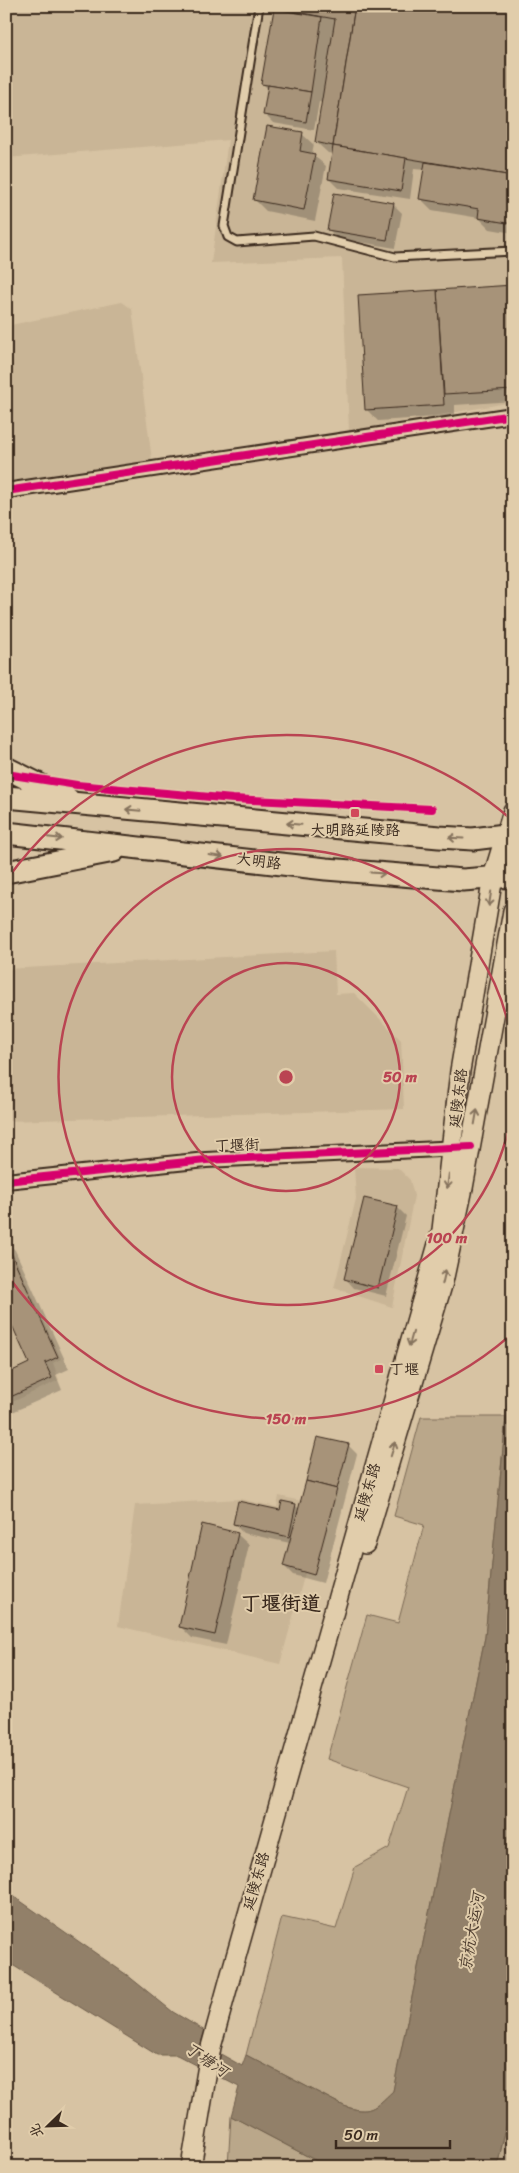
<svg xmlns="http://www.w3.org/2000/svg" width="519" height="2173" viewBox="0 0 519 2173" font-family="Sriracha,'LXGW WenKai TC',sans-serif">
  <rect width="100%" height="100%" fill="#d7c3a3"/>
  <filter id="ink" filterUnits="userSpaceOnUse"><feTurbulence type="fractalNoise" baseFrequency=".02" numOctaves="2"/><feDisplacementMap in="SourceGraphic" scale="10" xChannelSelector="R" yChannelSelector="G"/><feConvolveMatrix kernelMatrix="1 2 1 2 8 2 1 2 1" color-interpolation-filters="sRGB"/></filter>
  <g filter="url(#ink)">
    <g fill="#c9b596">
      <path d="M6 6H513V402L349 431 342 258 211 263 228 140 6 158Z"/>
      <path d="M122 302 132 309 152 460 6 485V326Z"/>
      <path d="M334 951 336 994 354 993 401 1040 404 1109 6 1121V969Z"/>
      <path d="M354 1167 398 1168 410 1180 414 1196 392 1307 334 1288 356 1199Z"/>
      <path d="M6 1238 61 1359 53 1363 59 1380 6 1405Z"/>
      <path d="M279 1496 301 1501 283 1566 305 1573 280 1664 118 1626 135 1505 240 1499 277 1507Z"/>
    </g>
    <g fill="#baa78a" stroke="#7a6854">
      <path d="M421 1417H506L485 1637 393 2091C374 2109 370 2115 344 2106L246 2055 282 1917 336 1929 355 1867 389 1848 408 1787 327 1759 367 1615 398 1623 424 1525 394 1516Z"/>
      <path d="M513 2096V2161L511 2167H497Z"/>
      <path d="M231 2116 328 2167H228Z"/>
    </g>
    <path fill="#928069" stroke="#6f5e4b" d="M513 1344V2096L497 2167H328L231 2116 239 2087 177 2055H157L6 1961V1891L127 1975 173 2012 205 2031 201 2043 242 2066 246 2055 344 2106C370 2115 374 2109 393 2091L485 1637Z"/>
    <g fill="#0003">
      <path d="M287 6H513V233L490 229 479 218 432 210 421 199 425 170 414 169 410 199 338 188 329 179 333 154 328 153 316 142 323 103 319 102 314 130 273 123 265 115 268 89 263 84Z"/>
      <path d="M302 134 314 145 312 154 326 166 315 221 266 211 255 200Z"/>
      <path d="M393 204 402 213 395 248 337 238 328 229Z"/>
      <path d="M513 287V401L455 405V416L378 421 366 409 359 296Z"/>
      <path d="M397 1207 406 1216 386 1296 354 1288 346 1279Z"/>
      <path d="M6 1241 15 1250 69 1369 56 1375 62 1390 8 1414 6 1372 7 1375 31 1364 6 1309Z"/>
      <path d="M348 1445 357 1454 323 1583 293 1575 284 1566 290 1543 243 1533 234 1524 281 1512 295 1505 299 1509Z"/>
      <path d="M237 1534 249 1545 226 1645 192 1638 180 1626Z"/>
    </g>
    <g fill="#a79379" stroke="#3b2a1e">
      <path d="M285 6H355L333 146 315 142 335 19 285 10Z"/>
      <path d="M355 6H513V176L333 146Z"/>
      <path d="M274 9 322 17 311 92 261 84Z"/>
      <path d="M268 85 311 92 306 122 263 115Z"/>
      <path d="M267 126 303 132 300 151 315 154 304 210 253 200Z"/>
      <path d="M333 146 406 158 401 191 328 179Z"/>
      <path d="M425 162 513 176V224L478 218 479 209 419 199Z"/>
      <path d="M334 193 394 203 387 240 327 230Z"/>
      <path d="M513 285V390L444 394 437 290Z"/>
      <path d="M437 290 444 405 365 410 358 295Z"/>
      <path d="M364 1198 398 1206 378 1288 344 1279Z"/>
      <path d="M6 1242 58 1357 45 1363 52 1378 6 1399V1374L29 1363 6 1312Z"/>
      <path d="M317 1437 349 1444 337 1489 306 1481Z"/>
      <path d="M306 1481 337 1489 314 1575 283 1566Z"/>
      <path d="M238 1501 280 1510 282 1501 296 1504 289 1537 233 1524Z"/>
      <path d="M202 1524 238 1533 215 1635 179 1627Z"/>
    </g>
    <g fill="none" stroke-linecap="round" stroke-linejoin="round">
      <g stroke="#3b2a1e" stroke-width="11">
        <path id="service" d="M259 6 224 226 228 237 237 242 314 236 395 257 513 251"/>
      </g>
      <g stroke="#3b2a1e" stroke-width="18">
        <g id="minor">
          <path d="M6 491 513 415"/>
          <path d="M6 1181 206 1160 460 1148"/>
        </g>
      </g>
      <g stroke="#3b2a1e" stroke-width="22">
        <g id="secondary">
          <path d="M365 1544 443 1282 463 1188 513 911"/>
          <path d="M191 2167 211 2047 233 1967 442 1230 460 1071 493 877 513 811"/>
        </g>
      </g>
      <g stroke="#3b2a1e" stroke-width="25">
        <g id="primary">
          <path d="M6 768 68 799"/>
          <path d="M6 797 439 837 473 839 513 834"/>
          <path d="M6 833 326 869 463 880 513 876"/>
          <path d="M6 872 114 851"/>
        </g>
      </g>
      <use href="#service" stroke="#e1cdab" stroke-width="7"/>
      <use href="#minor" stroke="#e1cdab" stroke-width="14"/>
      <use href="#secondary" stroke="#e1cdab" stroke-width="19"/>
      <use href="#primary" stroke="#e1cdab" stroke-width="21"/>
      <g stroke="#e1cdab" stroke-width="11">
        <g id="cycleway">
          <path d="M6 491 513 415"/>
          <path d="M6 774 77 785 233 799 432 809"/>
          <path d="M6 1181 206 1160 471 1147"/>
        </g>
      </g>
      <use href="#cycleway" stroke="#d6006c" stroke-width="8"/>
    </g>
    <defs><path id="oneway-shaft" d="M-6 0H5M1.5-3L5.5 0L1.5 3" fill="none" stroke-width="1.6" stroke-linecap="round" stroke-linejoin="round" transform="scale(1.25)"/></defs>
    <g stroke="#86735d">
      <use href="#oneway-shaft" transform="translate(133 810) rotate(-175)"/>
      <use href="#oneway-shaft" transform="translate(294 824) rotate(-175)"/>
      <use href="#oneway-shaft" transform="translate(55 838) rotate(6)"/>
      <use href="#oneway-shaft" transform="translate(456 838) rotate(-177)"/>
      <use href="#oneway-shaft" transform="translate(216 856) rotate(7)"/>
      <use href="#oneway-shaft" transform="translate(378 873) rotate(4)"/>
      <use href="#oneway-shaft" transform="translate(490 899) rotate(99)"/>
      <use href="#oneway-shaft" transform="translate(476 1117) rotate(-80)"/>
      <use href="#oneway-shaft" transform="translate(448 1181) rotate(97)"/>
      <use href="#oneway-shaft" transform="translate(444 1277) rotate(-77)"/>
      <use href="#oneway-shaft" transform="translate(411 1339) rotate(106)"/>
      <use href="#oneway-shaft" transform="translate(393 1449) rotate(-73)"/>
    </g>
  </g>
  <g fill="none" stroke="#ba4452" stroke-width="2.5">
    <circle cx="286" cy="1077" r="114"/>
    <path d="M513 1103A228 228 0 1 1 513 1051"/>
    <path d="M513 1333A342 342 0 0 1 8 1276M8 878A342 342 0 0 1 513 821"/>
  </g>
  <g fill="#d1495b" stroke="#e1cdab" stroke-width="2">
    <rect x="350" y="808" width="10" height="10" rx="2.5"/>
    <rect x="374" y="1364" width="10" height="10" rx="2.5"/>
  </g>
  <g text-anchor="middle" stroke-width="4" stroke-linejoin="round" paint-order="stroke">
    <g font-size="15" fill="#3b2a1e" stroke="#e1cdab">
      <text x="355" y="835">大明路延陵路</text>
      <text x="389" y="1374" text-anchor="start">丁堰</text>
    </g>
    <g font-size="15" fill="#3b2a1e" stroke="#e1cdab">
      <text transform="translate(259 861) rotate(7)" y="5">大明路</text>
      <text transform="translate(458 1098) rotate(-83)" y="5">延陵东路</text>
      <text transform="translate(237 1145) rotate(-2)" y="5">丁堰街</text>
      <text transform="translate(367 1492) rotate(-74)" y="5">延陵东路</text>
      <text transform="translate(256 1881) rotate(-74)" y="5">延陵东路</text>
    </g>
    <g font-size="16" font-style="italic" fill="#4c3b2d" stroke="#e1cdab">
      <text transform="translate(471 1932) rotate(-80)" y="6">京杭大运河</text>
      <text transform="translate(207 2059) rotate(34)" y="6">丁塘河</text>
    </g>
    <g font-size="20" font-weight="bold" fill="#3b2a1e" stroke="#e1cdab">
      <text x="281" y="1610">丁堰街道</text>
    </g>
  </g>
  <circle cx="286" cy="1077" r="8" fill="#ba4452" stroke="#e1cdab" stroke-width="2.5"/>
  <g font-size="15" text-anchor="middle" font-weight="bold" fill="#ba4452" stroke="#e1cdab" stroke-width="4" stroke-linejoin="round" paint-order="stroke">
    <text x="400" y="1082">50 m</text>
    <text x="447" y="1243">100 m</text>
    <text x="286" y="1424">150 m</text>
  </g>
  <rect width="519" height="2173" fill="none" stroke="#e1cdab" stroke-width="25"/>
  <rect x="12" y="12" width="494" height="2148" fill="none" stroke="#3b2a1e" stroke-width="2" filter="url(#ink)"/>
  <g transform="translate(48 2126) rotate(247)" stroke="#e1cdab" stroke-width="4" paint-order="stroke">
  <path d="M0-4L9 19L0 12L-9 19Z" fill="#3b2a1e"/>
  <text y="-8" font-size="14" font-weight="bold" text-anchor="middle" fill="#3b2a1e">北</text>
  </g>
  <path d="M336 2140v8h114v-8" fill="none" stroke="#3b2a1e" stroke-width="2.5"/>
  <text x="344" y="2140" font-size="15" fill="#3b2a1e" stroke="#e1cdab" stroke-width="4" paint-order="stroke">50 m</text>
</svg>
